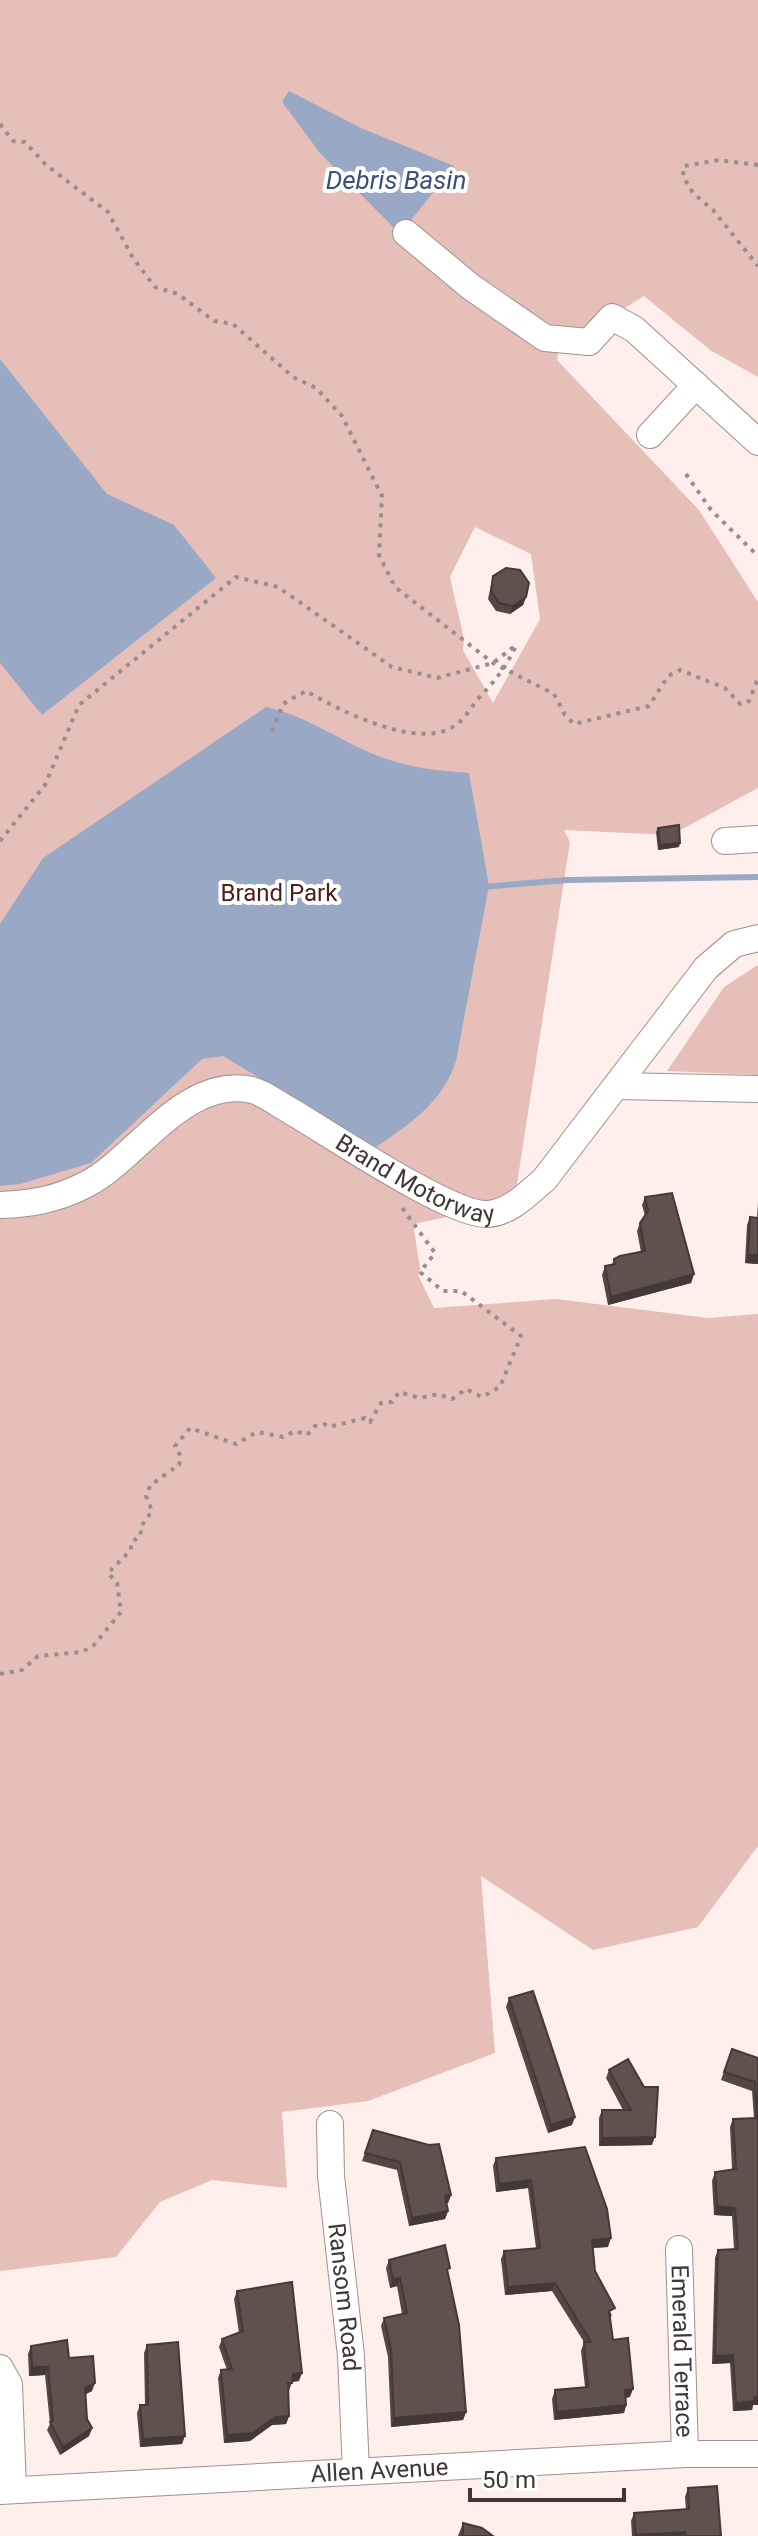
<svg xmlns="http://www.w3.org/2000/svg" width="758" height="2536" viewBox="0 0 758 2536" font-family="Roboto,sans-serif">
  <rect width="100%" height="100%" fill="#feefec"/>
  <g fill="#e5bfb8" fill-rule="evenodd">
    <path d="M0 0H758V377L710 350 644 296 559 349 557 360 699 510 758 602V788L671 835 564 830 570 842 514 1203 413 1224 421 1274 418 1275 434 1308 556 1299 708 1318 758 1314V1846L698 1927 593 1950 481 1876 495 2053 368 2101 282 2112 287 2188 212 2180 160 2202 116 2257 0 2271ZM475 527 531 554 540 619 493 703 463 650 464 639 450 577Z"/>
    <path d="M758 965V1075L667 1071 724 987Z"/>
  </g>
  <g fill="#99a8c5">
    <path d="M289 91 361 128 454 166 400 234 320 153 282 102Z"/>
    <path d="M0 359 107 494 174 525 216 578 42 715 0 663Z"/>
    <path d="M266 707C309 716 343 744 384 758 412 768 439 771 469 773L489 886 456 1061C442 1103 411 1123 376 1147L223 1056 202 1059 91 1163 20 1184 0 1186V924L43 858Z"/>
  </g>
  <g fill="none" stroke-linecap="round" stroke-linejoin="round">
    <path stroke="#99a8c5" stroke-width="6" d="M481 887 567 880 758 877"/>
    <g stroke="#a1908d" stroke-width="28">
      <g id="minor">
        <path d="M406 233 471 287 545 338 589 342 612 317 634 329 758 442"/>
        <path d="M650 435 696 385"/>
        <path d="M725 841 758 839"/>
        <path d="M618 1086 758 1089"/>
        <path id="s1" d="M0 1205C33 1204 58 1199 87 1184 137 1158 185 1075 252 1090 264 1093 278 1104 289 1110 327 1132 451 1216 487 1214 510 1213 528 1193 544 1180L706 968 734 944 758 938"/>
        <path id="s2" d="M330 2124 331 2176 351 2356 356 2472"/>
        <path id="s3" d="M679 2249 685 2454"/>
        <path d="M0 2368 9 2384 13 2490"/>
        <path id="s4" d="M0 2491 685 2454H758"/>
      </g>
    </g>
    <g stroke="#998e8d" stroke-width="4" stroke-dasharray="4 6" stroke-linecap="butt">
      <path d="M0 124 13 141 25 142 46 165 108 212 133 258 155 287 178 294 214 321 233 324 293 377 316 388 342 416 382 496 379 555 395 587 493 663 554 694 565 715 574 724 649 706 668 676 680 670 725 688 740 704 749 701 758 678"/>
      <path d="M758 165 719 160 684 166 683 176 693 193 713 210 758 266"/>
      <path d="M686 474 711 510 758 556"/>
      <path d="M0 841 45 785 79 705 236 577 278 587 392 667 437 678 493 663 516 645C506 668 494 682 477 700 471 708 465 718 457 724 421 753 339 710 306 691L283 704 270 736"/>
      <path d="M0 1674 22 1670 38 1656 82 1652 94 1645 121 1612 117 1583 108 1573 131 1550V1543L141 1535 140 1528 152 1511 146 1496 150 1486C153 1483 177 1466 179 1465L181 1457 175 1446 190 1428 236 1444 257 1432 283 1437 295 1431 307 1435 315 1426 324 1424 329 1427 365 1418 370 1422 381 1403 392 1402 399 1392 420 1398 438 1394 452 1399 466 1389 482 1397 500 1387 521 1336 461 1291H443L420 1272 435 1253 400 1205"/>
    </g>
    <use href="#minor" stroke="#fff" stroke-width="26"/>
  </g>
  <g fill="#534643">
    <path d="M493 576 526 597 523 605 510 614 496 611 488 599Z"/>
    <path d="M658 828 679 847 658 850 656 832Z"/>
    <path d="M645 1197 694 1274 691 1283 608 1305 602 1275 605 1266 612 1265 614 1259 641 1252 637 1231 640 1223 645 1216 642 1205Z"/>
    <path d="M758 1202V1264L745 1263 747 1225 750 1217 757 1218Z"/>
    <path d="M509 1998 572 2125 548 2133 506 2007Z"/>
    <path d="M732 2049 758 2058 753 2405 752 2410 733 2411 730 2363 712 2364 715 2258 718 2250 734 2249 732 2216 714 2215 712 2181 715 2172 732 2169 730 2127 733 2119 754 2118 752 2091 721 2080Z"/>
    <path d="M609 2070 652 2145 599 2146V2118L602 2110H623L606 2078Z"/>
    <path d="M373 2130 451 2195 448 2203H446L448 2211 445 2219 409 2226 397 2170 362 2161Z"/>
    <path d="M585 2147 608 2247 593 2248 595 2271 612 2316 610 2317 613 2340 630 2397 626 2398V2405L624 2413 554 2420 552 2399 555 2390 585 2387 581 2351 584 2342 552 2291 505 2295 501 2259 504 2251 536 2248 528 2188 496 2192 493 2166 496 2158Z"/>
    <path d="M389 2260 448 2273 466 2412 463 2420 391 2427 388 2357 381 2326 384 2318 402 2314 397 2286 390 2288 386 2268Z"/>
    <path d="M237 2291 299 2381 292 2382 289 2391V2416L286 2424 272 2425 250 2441 224 2443 218 2378 221 2370H227L219 2347 222 2339 239 2333 234 2299Z"/>
    <path d="M147 2345 182 2444 140 2447 137 2413 140 2405H145L144 2353Z"/>
    <path d="M31 2346 69 2358 92 2391 86 2394 87 2419 92 2428 89 2436 60 2455 47 2430 50 2424 45 2375 29 2376 28 2354Z"/>
    <path d="M688 2488 721 2536H632L631 2521 634 2513 686 2510 685 2497Z"/>
    <path d="M463 2523 493 2536H458Z"/>
  </g>
  <g fill="#433937">
    <path d="M526 597 523 605 510 614 513 606Z"/>
    <path d="M680 843 679 847 658 850 660 845Z"/>
    <path d="M748 1255H758V1264L745 1263Z"/>
    <path d="M694 1274 691 1283 608 1305 611 1297Z"/>
    <path d="M575 2117 572 2125 548 2133 551 2125Z"/>
    <path d="M655 2137 652 2145 599 2146 602 2138Z"/>
    <path d="M531 2180 528 2188 496 2192 499 2184Z"/>
    <path d="M451 2195 448 2203 442 2204 445 2196Z"/>
    <path d="M717 2206 735 2208 732 2216 714 2215Z"/>
    <path d="M448 2211 445 2219 409 2226 412 2218Z"/>
    <path d="M611 2238 608 2247 589 2248 592 2240Z"/>
    <path d="M400 2278 397 2286 390 2288 393 2279Z"/>
    <path d="M555 2283 552 2291 505 2295 508 2287Z"/>
    <path d="M733 2355 730 2363 712 2364 715 2356Z"/>
    <path d="M32 2367H48L45 2375 29 2376Z"/>
    <path d="M302 2373 299 2381 290 2382 293 2374Z"/>
    <path d="M95 2383 92 2391 82 2396 85 2388Z"/>
    <path d="M633 2389 630 2397 622 2398 625 2390Z"/>
    <path d="M754 2397H758V2405H753L752 2410 733 2411 736 2403Z"/>
    <path d="M626 2405 624 2413 554 2420 557 2412Z"/>
    <path d="M466 2412 463 2420 391 2427 394 2418Z"/>
    <path d="M289 2416 286 2424 272 2425 250 2441 224 2443 227 2435 275 2417Z"/>
    <path d="M92 2428 89 2436 60 2455 63 2447Z"/>
    <path d="M185 2436 182 2444 140 2447 143 2439Z"/>
    <path d="M685 2532 684 2536H636V2535Z"/>
  </g>
  <g fill="#60514e" stroke="#433937" stroke-width="2">
    <path d="M506 568 520 570 529 583 526 597 513 606 499 603 491 591 493 576Z"/>
    <path d="M679 825 680 843 660 845 658 828Z"/>
    <path d="M672 1193 694 1274 611 1297 605 1266 615 1264 614 1259 620 1256 645 1251 640 1223 648 1211 645 1197Z"/>
    <path d="M750 1217 758 1218V1255H748Z"/>
    <path d="M533 1991 575 2117 551 2125 509 1998Z"/>
    <path d="M732 2049 758 2058V2397H754L755 2401 736 2403 733 2355 715 2356 718 2250 738 2249 735 2208 717 2206 715 2172 736 2169 733 2119 757 2118 755 2082 724 2072Z"/>
    <path d="M628 2059 644 2087H658L655 2137 602 2138V2110H631L609 2070Z"/>
    <path d="M373 2130 429 2145 439 2144 451 2195 445 2196 448 2211 412 2218 400 2162 365 2153Z"/>
    <path d="M585 2147 607 2209 611 2238 592 2240 595 2271 615 2308 609 2311 613 2340 628 2338 633 2389 625 2390 626 2405 557 2412 555 2390 588 2387 584 2342H591L555 2283 508 2287 504 2251 540 2248 531 2180 499 2184 496 2158Z"/>
    <path d="M445 2245 450 2268 447 2269 459 2325 466 2412 394 2418 391 2349 384 2318 407 2313 400 2278 393 2279 389 2260Z"/>
    <path d="M292 2282 302 2373 293 2374 292 2383H288L289 2416 275 2417 253 2433 227 2435 221 2370 232 2369 222 2339 243 2331 237 2291Z"/>
    <path d="M67 2340 69 2358 93 2356 95 2383 85 2388 87 2419 92 2428 63 2447 50 2422 53 2421 48 2367H32L31 2346Z"/>
    <path d="M178 2342 185 2436 143 2439 140 2405H148L147 2345Z"/>
    <path d="M717 2486 721 2536H686L685 2532 636 2535 634 2513 689 2509 688 2488Z"/>
    <path d="M463 2523 482 2528 493 2536H463Z"/>
  </g>
  <g text-anchor="middle" stroke-width="8" stroke-linejoin="round" paint-order="stroke">
    <g font-size="24" fill="#4f1e16" stroke="#fff">
      <text x="279" y="901">Brand Park</text>
    </g>
    <g font-size="24" fill="#3e3736" stroke="#fff">
      <text dy="8" stroke="none"><textPath href="#s1" startOffset="474">Brand Motorway</textPath></text>
      <text dy="8" stroke="none"><textPath href="#s2" startOffset="174">Ransom Road</textPath></text>
      <text dy="8" stroke="none"><textPath href="#s3" startOffset="102">Emerald Terrace</textPath></text>
      <text dy="8" stroke="none"><textPath href="#s4" startOffset="380">Allen Avenue</textPath></text>
    </g>
    <g font-size="26" font-style="italic" fill="#3a507a" stroke="#fff">
      <text x="396" y="189">Debris Basin</text>
    </g>
  </g>
  <path d="M470 2488v12h154v-12" fill="none" stroke="#3e3736" stroke-width="4"/>
  <text x="482" y="2488" font-size="24" fill="#3e3736" stroke="#ffffff" stroke-width="6" paint-order="stroke">50 m</text>
</svg>
